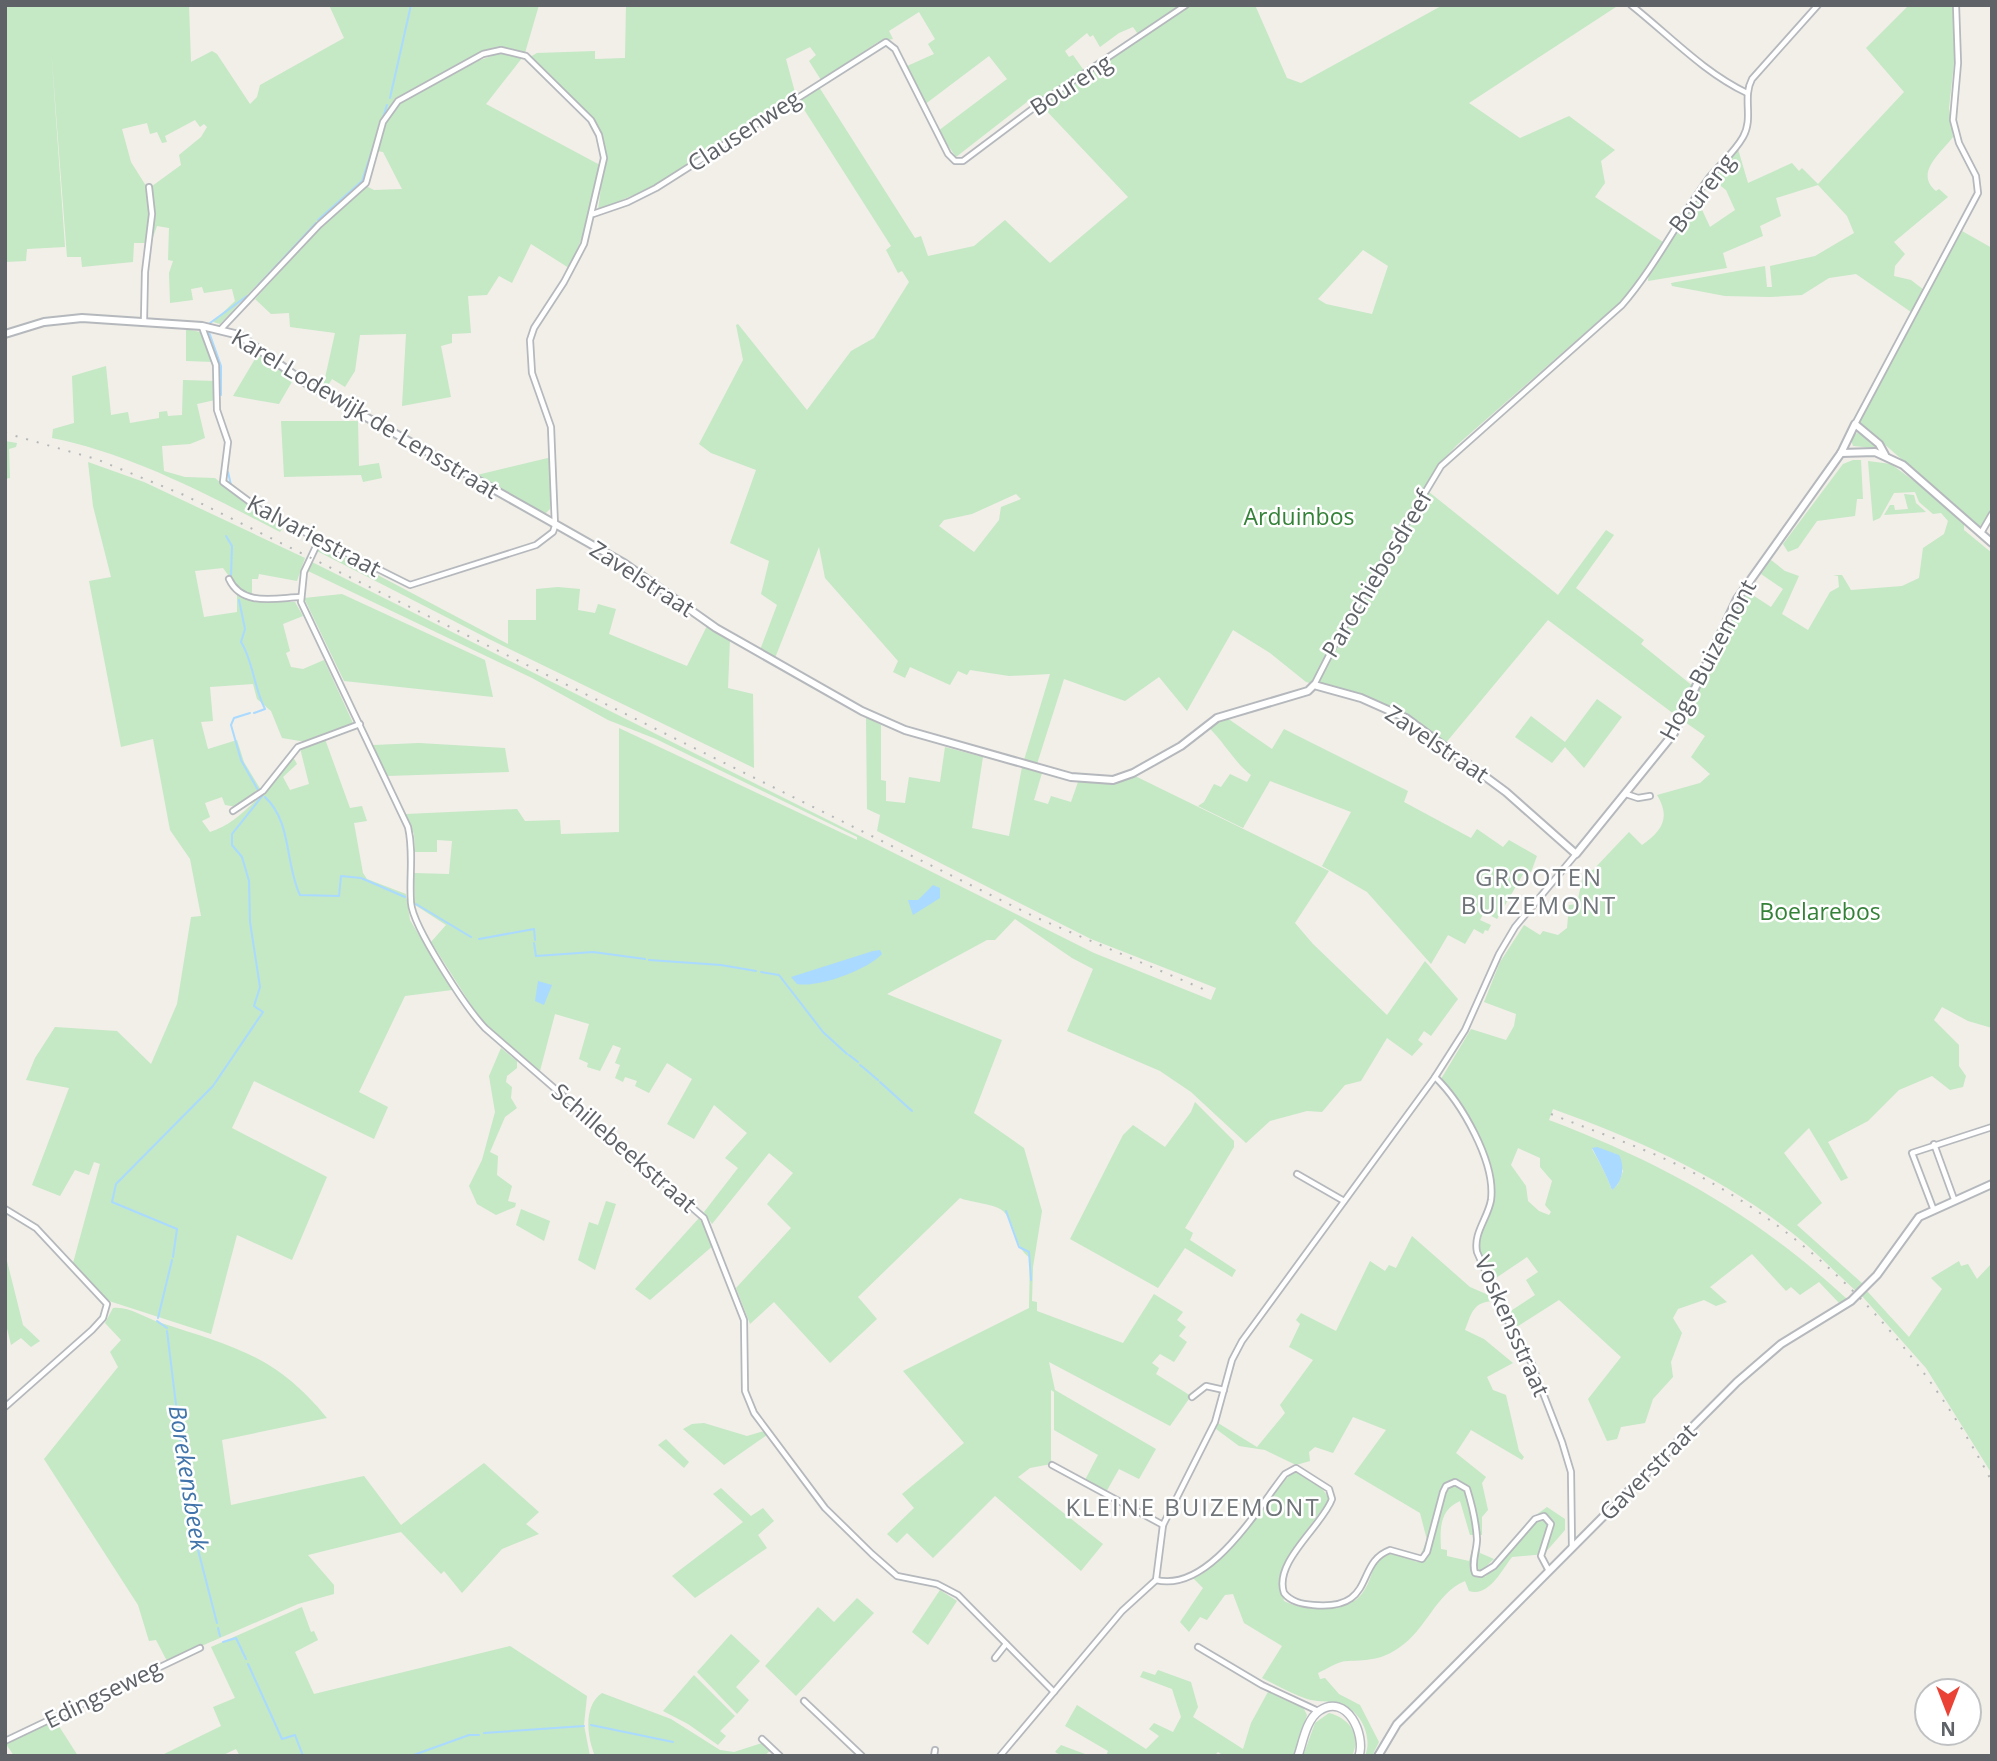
<svg xmlns="http://www.w3.org/2000/svg" width="1997" height="1761" viewBox="0 0 1997 1761" font-family="'Open Sans',sans-serif">
  <rect width="100%" height="100%" fill="#f1efe8"/>
  <g fill="#c5e8c5" fill-rule="evenodd">
    <path d="M5 5H189L191 62 212 51 217 54 250 104 257 97 260 85 344 38 329 5H539L525 53 502 48 481 53 396 98 379 122 367 171 360 184 317 221 220 324 213 322 235 301 232 289 204 293 202 287 191 289 193 300 170 303 169 273 173 261 168 260 169 228 157 226 151 243H134L133 262 82 267 81 257H67L51 48 65 247 27 249 26 261 5 262ZM195 120 200 127 204 124 207 127 201 137 179 155 181 165 148 189 131 162 122 129 147 123 150 134 157 132 162 143 167 142 165 136Z"/>
    <path d="M626 5H1183L1140 37 1133 27 1119 33 1100 47 1093 35 1090 37 1087 33 1065 51 1069 57 1073 55 1085 72 1037 104 1032 98 956 157 938 131 1007 79 989 56 924 105 905 67 934 54 928 44 935 39 919 12 889 31 893 39 878 42 821 80 809 61 816 55 810 47 786 59 796 96 655 186 598 210 605 157 597 123 530 57 537 53 595 51V59L625 58Z"/>
    <path d="M1192 5H1255L1287 78 1301 83 1443 5H1619L1469 103 1520 138 1569 116 1615 150 1601 161 1605 183 1595 197 1663 242 1636 284 1619 303 1457 445 1438 465 1424 488 1558 595 1606 530 1614 535 1576 588 1644 640 1641 644 1694 687 1678 717 1548 620 1444 745 1412 719 1384 704 1306 682 1270 653 1233 630 1187 711 1159 677 1125 701 1064 679 1037 764 1024 760 1050 674 1009 676 970 670 967 675 958 671 950 685 910 667 905 678 893 672 898 661 825 578 819 547 775 658 760 650 777 605 761 594 769 561 730 543 756 470 711 453 699 444 743 360 736 325 738 324 807 410 851 351 874 338 909 282 902 271 898 273 886 250 891 246 798 100 819 87 915 238 921 236 928 256 974 246 1005 220 1050 263 1128 197 1041 105ZM1363 250 1388 266 1372 314 1326 304 1318 299ZM1016 494 1021 499 1001 507 999 520 974 552 939 526 944 520 972 514Z"/>
    <path d="M1909 5H1953L1955 54 1949 108 1953 137C1941 153 1914 173 1936 191L1939 189 1948 197 1894 242 1905 254 1895 266 1894 276 1911 280 1924 290 1911 312 1856 274 1829 278 1802 295 1770 297 1725 296 1672 286 1671 283 1765 266 1767 287H1772L1770 266 1815 256 1854 233 1847 216 1818 185 1776 198 1781 216 1760 226 1763 236 1723 253 1727 268 1648 281 1649 271 1698 201 1710 227 1735 210 1726 190 1712 179 1738 149 1748 183 1792 163 1799 171 1802 168 1818 184 1904 92 1866 48Z"/>
    <path d="M504 53 522 58 486 104 600 165 584 233 569 268 531 244 512 283 499 276 487 295 468 296 471 333 452 334V343L441 346 451 397 402 406 406 334 360 335 355 371 345 387 332 379 326 389 323 387 335 333 290 327 289 313 271 314 255 299 321 227 366 186 374 190 402 189 383 152 377 151C381 137 384 123 393 111 407 94 482 55 504 53Z"/>
    <path d="M1962 231 1992 248V507L1980 528 1858 421Z"/>
    <path d="M186 329 200 332 214 362 186 361Z"/>
    <path d="M258 354 293 380 279 404 233 396Z"/>
    <path d="M106 366 111 415 128 412 130 423 159 418V412L167 411 168 416 182 415 183 380 216 381 215 400 197 404 205 438 190 444 162 446 164 471 185 477 215 478 246 504 284 526 280 532C208 495 132 454 52 438L53 429 74 423 72 376Z"/>
    <path d="M281 421H358L359 466 379 463 382 478 363 482 361 475 284 477Z"/>
    <path d="M1859 431 1875 444 1874 448 1853 446 1851 439Z"/>
    <path d="M5 441 17 443 16 447 9 449 10 478 5 479Z"/>
    <path d="M552 457 550 509 545 514 477 475Z"/>
    <path d="M1853 460H1861L1863 499H1857L1855 516 1817 521 1798 548 1788 552 1783 544 1843 464Z"/>
    <path d="M1868 461 1891 464 1925 489 1964 524V530L1992 553V1028L1968 1021 1942 1007 1934 1020 1959 1045V1066L1966 1076 1963 1087 1950 1090 1932 1076 1899 1090 1868 1121 1828 1142 1848 1178 1841 1181 1809 1128 1784 1153 1822 1203 1797 1225 1863 1284 1856 1291C1836 1273 1817 1253 1796 1236 1725 1178 1639 1140 1553 1109L1549 1120C1665 1164 1755 1214 1847 1299L1839 1303 1819 1282 1800 1295 1791 1287 1786 1291 1752 1254 1710 1287 1727 1302 1716 1306 1704 1300 1678 1309 1673 1318 1682 1333 1671 1362 1673 1377 1653 1399 1645 1423 1621 1427 1617 1439 1607 1441 1588 1399 1621 1357 1559 1300 1515 1328 1506 1314 1535 1295 1526 1280 1538 1272 1527 1257 1493 1280C1489 1271 1482 1261 1479 1251 1475 1234 1494 1213 1495 1195 1497 1161 1464 1103 1441 1079L1471 1029 1506 1040 1514 1026 1516 1014 1484 1002 1500 962 1524 925 1540 935 1543 931 1558 935 1567 928 1569 905 1577 904 1584 870H1593L1629 832 1642 845C1662 831 1671 818 1657 795L1700 783 1710 774 1691 757 1705 736 1685 722 1732 616 1748 592 1771 607 1783 589 1761 574 1771 560 1785 571 1799 576 1782 614 1808 630 1830 592 1839 587 1838 576 1833 575H1842L1851 590 1902 586 1919 578 1923 548 1944 534 1948 521 1941 513 1933 514 1919 502 1915 492 1894 493 1880 518 1873 521ZM1518 1148 1540 1158V1167L1552 1181 1545 1205 1551 1212 1549 1215 1539 1211 1528 1201 1526 1186 1511 1165ZM1592 1149 1616 1154 1623 1171 1618 1184 1612 1190C1606 1174 1600 1163 1592 1149Z"/>
    <path d="M88 462 144 482 305 558 297 581 259 574 258 579H252V595L237 587 223 568 195 571 204 617 237 612V594L253 601 295 602 303 616 283 624 290 651 286 653 291 667 303 669 324 660 353 723 306 742 282 738 271 711 257 699 253 684 210 687 213 721 201 722 208 749 237 740 244 762 261 790 237 807 225 805 222 797 205 803 210 817 202 821 210 832C242 823 271 783 293 757L297 764 283 777 290 790 309 784 300 748 325 739 350 808 362 806 367 821 354 823 363 873 367 879 406 894 410 920 452 990 405 996 359 1092 388 1107 374 1139 254 1081 232 1128 327 1177 292 1260 237 1235 211 1334 109 1301 73 1263 100 1164 94 1162 89 1175 75 1170 60 1196 32 1185 69 1088 26 1080 35 1058 55 1027 117 1031 151 1064 177 1004 191 917 201 916 190 859 170 830 153 739 121 747 89 581 111 577 93 506Z"/>
    <path d="M1904 494 1914 495 1916 503 1926 512 1884 515 1890 505H1894L1895 510 1908 509Z"/>
    <path d="M323 546 508 644V620H536V589L558 587 580 589 578 610 595 613 598 604 616 609 609 634 687 666 707 626 730 639 728 688 753 694 754 768 489 639 317 551Z"/>
    <path d="M312 562 1094 953 1211 1000 1216 988 1091 939 877 831 880 815 867 809 866 717 881 725V780L886 781V801L905 803 909 777 940 782 945 747 983 757 972 828 1009 836 1022 767 1042 773 1034 800 1048 804 1051 796 1071 802 1078 782 1113 783 1135 776 1329 871 1295 923 1313 944 1387 1015 1425 961 1458 999 1431 1036 1424 1031 1418 1040 1423 1044 1412 1056 1387 1038 1361 1081 1345 1085 1322 1112 1307 1111 1270 1121 1246 1143 1191 1092 1160 1071 1067 1031 1093 969 1072 958 1015 919 995 940H987L887 994 1002 1040 974 1113 1024 1148 1042 1211 1033 1267 1032 1301 1037 1302V1311L1123 1343 1154 1294 1183 1312 1177 1320 1186 1327 1179 1336 1187 1342 1174 1362 1160 1354 1152 1363 1159 1368 1156 1374 1191 1396 1170 1426 1049 1362 1055 1390 1156 1449 1139 1479 1119 1469 1105 1494 1084 1482 1098 1455 1054 1430V1392L1051 1390V1464L1030 1468 1018 1477 1103 1544 1081 1571 995 1496 933 1558 907 1533 897 1543 887 1534 914 1508 902 1494 964 1443 903 1371 1029 1308 1030 1258C1013 1246 1017 1224 1003 1211 993 1203 972 1203 960 1198L858 1297 877 1319 830 1363 774 1302 750 1324 736 1288 791 1228 767 1204 793 1173 769 1153 712 1224 704 1212 738 1168 725 1158 747 1133 714 1105 694 1139 667 1124 692 1079 667 1063 649 1093 635 1086 637 1081 625 1077 623 1082 615 1078 620 1065 615 1063 621 1048 613 1045 600 1071 587 1067 588 1063 579 1059 589 1024 555 1014 540 1071 480 1019 431 942 446 925 415 905 414 873 449 874 452 841 437 840V852H415L414 834 406 814 517 809 525 821 560 820 561 834 619 832V728L857 840V837L656 739 608 720 532 678 308 571Z"/>
    <path d="M342 594 485 660 493 697 344 681 304 598Z"/>
    <path d="M1597 699 1622 717 1584 768 1565 747 1552 763 1515 737 1531 716 1565 742Z"/>
    <path d="M1227 718 1272 749 1284 729 1408 791 1404 802 1471 838 1477 829 1503 847 1509 840 1537 856 1531 872 1526 869 1497 919 1484 912 1480 920 1491 925 1488 931 1485 930 1483 934 1474 929 1465 944 1448 935 1431 964 1367 892 1322 866 1351 812 1270 781 1243 828 1198 806 1204 802 1214 784 1221 787 1230 774 1247 782 1251 775C1234 762 1225 743 1209 728Z"/>
    <path d="M419 743 505 748 509 772 387 776 373 745Z"/>
    <path d="M501 1048 517 1061V1068L507 1076 506 1082 512 1087 511 1098 517 1108 505 1117 490 1152 498 1156 497 1175 512 1186 508 1201 516 1203 515 1207 496 1215 477 1204 469 1186 482 1160 495 1112 489 1076Z"/>
    <path d="M1195 1102 1234 1141V1147L1185 1228 1193 1233 1190 1240 1236 1270 1232 1277 1185 1248 1158 1288 1070 1239 1123 1135 1133 1125 1165 1147 1191 1112Z"/>
    <path d="M606 1201 616 1204 595 1270 578 1260 589 1222 598 1225Z"/>
    <path d="M521 1209 550 1221 544 1241 516 1225Z"/>
    <path d="M699 1218 715 1244 650 1300 635 1289Z"/>
    <path d="M1412 1236 1470 1287 1493 1297 1494 1301C1473 1302 1472 1312 1465 1330L1484 1339 1513 1363 1487 1377 1493 1390 1506 1395 1519 1451 1524 1457 1522 1460 1471 1430 1456 1453 1486 1477 1482 1483 1488 1510 1482 1517V1535H1470L1460 1501C1439 1510 1440 1530 1441 1549L1447 1550V1556L1469 1561 1474 1542 1480 1544V1553L1494 1559 1481 1571 1485 1577 1532 1524 1536 1515 1547 1507 1565 1519V1530L1544 1554 1512 1557C1501 1571 1489 1597 1469 1591L1465 1581C1436 1593 1426 1630 1400 1647 1382 1660 1369 1660 1348 1661 1338 1661 1327 1669 1318 1673L1320 1679 1325 1678 1339 1694 1360 1705 1379 1742 1372 1756H1365C1374 1734 1358 1705 1333 1702 1323 1701 1318 1702 1307 1699 1292 1694 1277 1685 1262 1678L1282 1646 1244 1623 1233 1594 1225 1595 1207 1620 1200 1617 1189 1632 1180 1622 1203 1588 1193 1578 1202 1574 1223 1555 1293 1471C1307 1474 1324 1486 1329 1500L1298 1542 1279 1578 1284 1601C1303 1611 1341 1613 1358 1598 1369 1588 1372 1571 1377 1558L1393 1553 1417 1562 1428 1557 1421 1554 1427 1540 1420 1513 1354 1474 1386 1430 1353 1417 1333 1453 1315 1447 1309 1452 1310 1461 1296 1465 1265 1450 1239 1446 1216 1429 1218 1423 1257 1447 1285 1413 1280 1405 1313 1360 1289 1347 1300 1324 1296 1320 1301 1313 1336 1331 1370 1261 1385 1271 1389 1265 1396 1268Z"/>
    <path d="M5 1253 23 1325 40 1341 31 1347 21 1338 11 1345 5 1320Z"/>
    <path d="M1959 1261 1961 1266 1968 1264 1977 1279 1992 1263V1474L1926 1368 1862 1296 1867 1291 1909 1337 1942 1289 1931 1278Z"/>
    <path d="M113 1308C128 1306 144 1317 158 1322 232 1346 276 1355 327 1418L222 1440 231 1505 364 1476 401 1525 484 1463 539 1512 526 1524 539 1534 502 1549 462 1593 444 1571 441 1574 401 1532 308 1555 334 1585V1594L298 1604 167 1661 156 1640 149 1641 138 1605 44 1459 118 1367 110 1352 121 1340 105 1323Z"/>
    <path d="M704 1423 747 1436 764 1431 767 1435 724 1465 683 1429 692 1424Z"/>
    <path d="M666 1439 689 1462 684 1468 658 1445Z"/>
    <path d="M721 1488 751 1516 763 1508 774 1521 758 1535 767 1548 695 1598 672 1576 743 1522 713 1494Z"/>
    <path d="M940 1590 957 1601 928 1645 912 1632Z"/>
    <path d="M857 1598 874 1613 796 1696 765 1666 818 1607 834 1622Z"/>
    <path d="M302 1607 311 1632 314 1631 318 1640 295 1652 314 1694 510 1646 587 1696 584 1725 590 1756H240L236 1749 221 1756H160L221 1726 213 1707 235 1698 211 1647Z"/>
    <path d="M731 1634 760 1661 736 1687 749 1700 737 1714 697 1672Z"/>
    <path d="M1158 1670 1191 1682 1198 1707 1193 1717 1243 1749 1251 1723 1269 1690 1302 1705 1307 1715 1294 1756H1224L1218 1752 1214 1756H1106L1108 1751 1065 1726 1077 1705 1146 1749 1159 1736 1149 1729 1154 1723 1173 1732 1181 1717 1172 1689 1140 1677 1143 1671 1155 1675Z"/>
    <path d="M694 1675 735 1716 720 1731 726 1736 718 1745 688 1724 663 1711Z"/>
    <path d="M602 1693 671 1719 720 1750 734 1752 762 1743 770 1751 764 1756H595C587 1737 583 1706 602 1693Z"/>
    <path d="M1329 1713C1349 1718 1362 1735 1352 1756H1303L1315 1723Z"/>
    <path d="M55 1720 78 1756H14L6 1744Z"/>
    <path d="M1061 1745 1085 1754 1088 1756H1062L1055 1752Z"/>
  </g>
  <g fill="#aadaff">
    <path d="M933 885 940 888V898L913 915 908 900H918Z"/>
    <path d="M873 951 880 950 882 954C867 970 818 988 797 984L791 977Z"/>
    <path d="M538 981 552 985 544 1005 535 1001Z"/>
    <path d="M1597 1147 1619 1155C1625 1166 1623 1182 1612 1190 1606 1174 1600 1163 1592 1148Z"/>
  </g>
  <g fill="none" stroke-linecap="round" stroke-linejoin="round">
    <g stroke="#aadaff" stroke-width="2">
      <path d="M390 98 411 5"/>
      <path d="M318 220 362 181 387 105"/>
      <path d="M251 293 316 223"/>
      <path d="M210 323 247 296"/>
      <path d="M209 332 221 366V395"/>
      <path d="M228 472 231 485"/>
      <path d="M226 536 232 546 231 576"/>
      <path d="M239 600 245 629 241 642C253 660 254 689 265 709L254 713"/>
      <path d="M250 713 234 718 231 725 241 760 258 790"/>
      <path d="M265 797C292 822 285 864 300 895L339 896 341 876 361 878 405 897"/>
      <path d="M416 904 471 937"/>
      <path d="M479 939 534 929 535 940"/>
      <path d="M534 943 536 956 593 952 645 959"/>
      <path d="M649 960 721 965 756 971"/>
      <path d="M761 972 779 975 823 1032 847 1054"/>
      <path d="M849 1055 858 1062"/>
      <path d="M860 1065 864 1068"/>
      <path d="M865 1069 871 1074"/>
      <path d="M872 1075 878 1080"/>
      <path d="M880 1082 912 1111"/>
      <path d="M1006 1211 1019 1247 1029 1252 1031 1280"/>
      <path d="M173 1257 177 1229 112 1202 116 1184 213 1086 263 1012 254 1006 260 987 250 922 249 881 242 857 232 845V834L263 795"/>
      <path d="M158 1318 172 1260"/>
      <path d="M157 1321 167 1328"/>
      <path d="M167 1331 190 1519 217 1623"/>
      <path d="M218 1628 220 1636"/>
      <path d="M223 1642 236 1638 246 1659"/>
      <path d="M248 1664 282 1739 295 1735 303 1756"/>
      <path d="M591 1725 673 1742"/>
      <path d="M484 1733 584 1726"/>
      <path d="M411 1756 469 1735H479"/>
    </g>
    <g stroke="#b5b8bc" stroke-width="8">
      <g id="minor">
        <path d="M1631 5C1669 35 1703 72 1747 93"/>
        <path d="M593 214 628 202 656 188 886 42 895 49 948 154 955 161H963L1043 101 1186 5"/>
        <path d="M144 320 145 272 152 214 149 187"/>
        <path d="M202 327 216 365 217 410 228 442 223 482 262 511 410 585 536 545 553 532 555 526 551 427 532 373 530 340 534 328 564 282 584 244 604 158 599 135 591 120 526 56 501 50 483 54 398 101 383 122 366 183 319 225 221 329"/>
        <path d="M1855 424 1978 193 1976 176 1959 143 1953 120 1958 63 1956 5"/>
        <path d="M1981 533 1992 514"/>
        <path d="M319 540 304 572 301 602 408 827C414 852 409 877 411 903 413 927 466 1008 485 1028L704 1218 744 1320 745 1391 754 1413 825 1508 872 1554 897 1576 937 1584 958 1595 1054 1692"/>
        <path d="M229 579C242 607 276 598 300 597"/>
        <path d="M1314 685 1340 634 1441 466 1622 305C1655 267 1678 220 1708 179 1719 165 1734 153 1743 137 1754 118 1742 98 1752 79L1818 5"/>
        <path d="M1626 794 1638 798 1650 796"/>
        <path d="M233 811 263 791 298 747 360 724"/>
        <path d="M1435 1077C1461 1102 1496 1162 1491 1200 1488 1218 1473 1233 1477 1252L1505 1316 1531 1362 1562 1442 1571 1472 1572 1547"/>
        <path d="M1934 1144 1954 1199"/>
        <path d="M1297 1174 1344 1201"/>
        <path d="M1933 1208 1912 1153 1992 1127"/>
        <path d="M5 1209 36 1228 107 1304 103 1318 92 1330 5 1407"/>
        <path d="M1192 1397 1206 1386 1224 1390"/>
        <path d="M1052 1465 1163 1525"/>
        <path d="M1156 1580C1209 1593 1257 1509 1285 1474L1296 1468 1329 1489 1332 1499C1323 1525 1273 1562 1284 1593 1291 1602 1302 1604 1313 1605 1377 1611 1354 1563 1390 1550L1422 1559 1427 1552 1443 1492 1446 1486 1455 1482 1467 1489C1472 1505 1476 1522 1477 1539 1477 1551 1471 1562 1475 1573L1481 1574 1494 1566 1535 1519 1544 1516 1551 1524 1541 1556 1549 1571"/>
        <path d="M1198 1647 1262 1685 1318 1711"/>
        <path d="M995 1658 1006 1644"/>
        <path d="M804 1701 862 1756"/>
        <path d="M762 1739 780 1756"/>
        <path d="M5 1741 200 1648"/>
        <path d="M934 1756 935 1750"/>
        <path d="M1000 1756 1122 1611 1156 1580 1163 1525 1215 1422 1232 1360 1242 1341 1435 1077 1465 1030 1499 954 1515 927 1576 854"/>
      </g>
    </g>
    <g stroke="#b5b8bc" stroke-width="10">
      <g id="tertiary">
        <path d="M5 334 44 322 82 318 202 326 239 335 304 382 624 563 716 628 862 711 905 730 1071 777 1113 780 1133 773 1181 746 1217 718 1308 691 1314 685 1361 698 1406 718 1506 792 1576 854 1674 733 1737 599 1841 453 1855 424 1879 444 1885 455"/>
        <path d="M1841 453 1875 452 1903 465 1992 543"/>
        <path d="M1378 1756 1397 1724 1737 1382 1781 1344 1851 1301 1877 1275 1919 1217 1992 1184"/>
      </g>
    </g>
    <g stroke="#b6babf" stroke-width="10">
      <path id="secondary" d="M1298 1756C1303 1742 1306 1720 1319 1711 1347 1692 1366 1735 1359 1756"/>
    </g>
    <use href="#minor" stroke="#fff" stroke-width="4.5"/>
    <use href="#tertiary" stroke="#fff" stroke-width="6"/>
    <use href="#secondary" stroke="#fff" stroke-width="7"/>
    <g stroke="#b6b7b8" stroke-width="2" stroke-dasharray="2 9" stroke-linecap="butt">
      <path d="M5 433 96 459 184 495 1035 917 1210 992"/>
      <path d="M1551 1114C1603 1135 1655 1151 1703 1178 1828 1246 1927 1357 1992 1482"/>
    </g>
  </g>
  <g text-anchor="middle" stroke-width="5" stroke-linejoin="round" paint-order="stroke">
    <g font-size="23" fill="#5f6368" stroke="#fff">
      <text transform="translate(1071 85) rotate(-33)" y="8">Boureng</text>
      <text transform="translate(744 131) rotate(-33)" y="8">Clausenweg</text>
      <text transform="translate(1702 193) rotate(-53)" y="8">Boureng</text>
      <text transform="translate(365 414) rotate(31)" y="8">Karel Lodewijk de Lensstraat</text>
      <text transform="translate(314 536) rotate(28)" y="8">Kalvariestraat</text>
      <text transform="translate(1377 574) rotate(-59)" y="8">Parochiebosdreef</text>
      <text transform="translate(642 579) rotate(33)" y="8">Zavelstraat</text>
      <text transform="translate(1708 660) rotate(-62)" y="8">Hoge Buizemont</text>
      <text transform="translate(1437 744) rotate(34)" y="8">Zavelstraat</text>
      <text transform="translate(624 1148) rotate(41)" y="8">Schillebeekstraat</text>
      <text transform="translate(1512 1326) rotate(66)" y="8">Voskensstraat</text>
      <text transform="translate(1648 1472) rotate(-45)" y="8">Gaverstraat</text>
      <text transform="translate(103 1694) rotate(-26)" y="8">Edingseweg</text>
    </g>
    <g font-size="23" fill="#348238" stroke="#fff">
      <text x="1299" y="525">Arduinbos</text>
      <text x="1820" y="920">Boelarebos</text>
    </g>
    <g font-size="24" letter-spacing="2" fill="#70757a" stroke="#fff">
      <text x="1539" y="886">GROOTEN<tspan x="1539" dy="28">BUIZEMONT</tspan></text>
      <text x="1193" y="1516">KLEINE BUIZEMONT</text>
    </g>
    <g font-size="24" font-style="italic" fill="#4174aa" stroke="#fff">
      <text transform="translate(188 1478) rotate(81)" y="8">Borekensbeek</text>
    </g>
  </g>
  <rect width="1997" height="1761" fill="none" stroke="#5f6368" stroke-width="14"/>
  <g transform="translate(1948 1712) rotate(180)"><circle r="33" fill="#ffffff" stroke="#bfc1c3" stroke-width="2"/>
  <path d="M0-5L12 26L0 18L-12 26Z" fill="#ea4335"/>
  <text y="-10" font-size="19" font-weight="bold" text-anchor="middle" fill="#5f6368">N</text>
  </g>
</svg>
